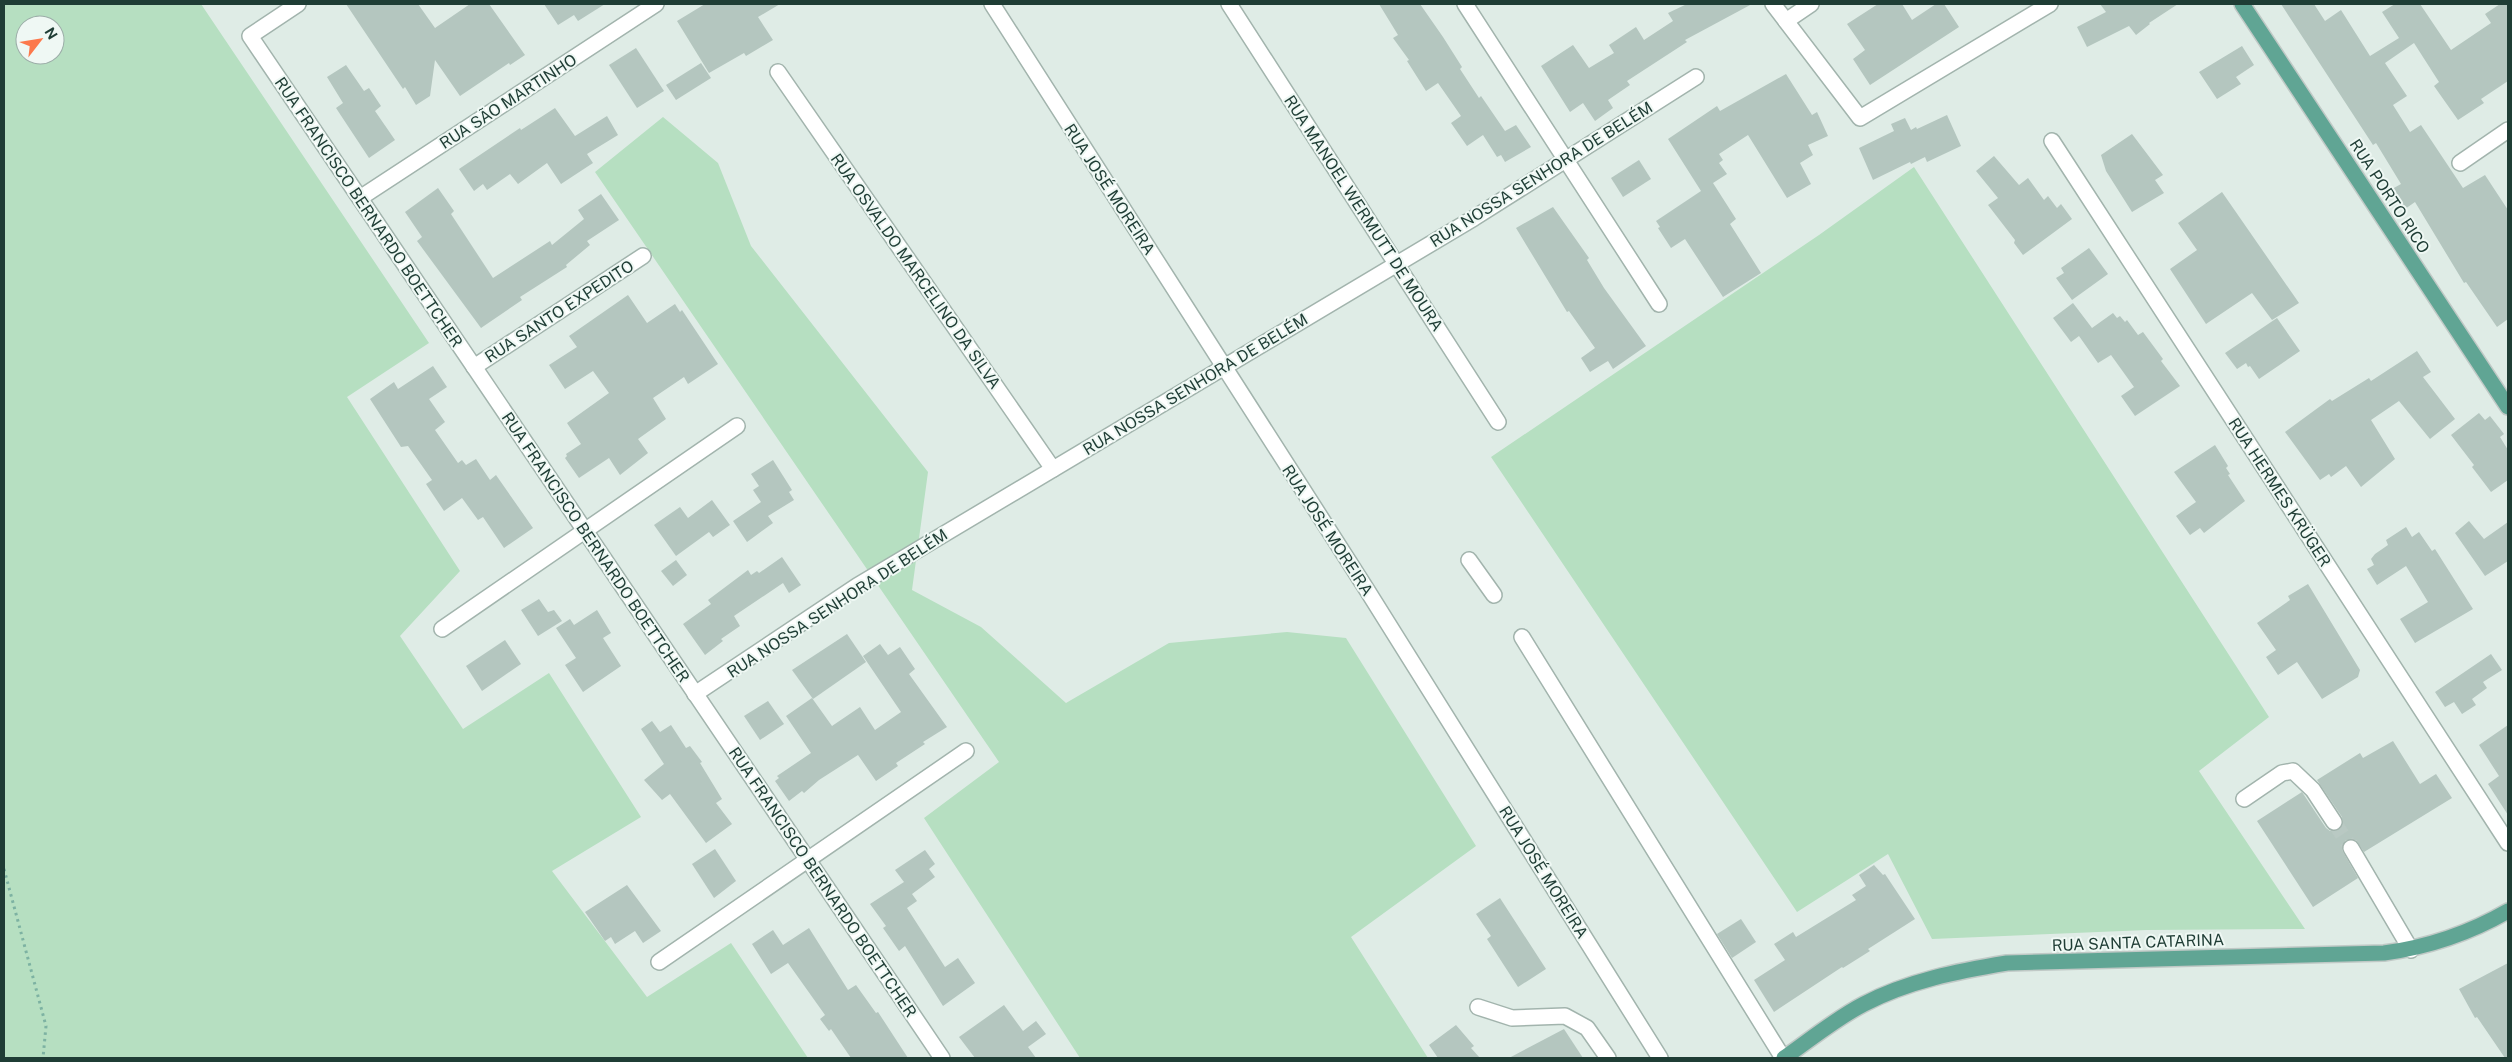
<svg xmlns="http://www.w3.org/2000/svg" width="2512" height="1062" viewBox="0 0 2512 1062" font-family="'Public Sans',sans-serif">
  <rect width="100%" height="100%" fill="#dfece6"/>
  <g fill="#b6dfc1" fill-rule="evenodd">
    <path d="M4 4H201L429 343 347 397 460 571 400 636 463 729 549 673 641 817 552 871 647 997 731 943 808 1058H4ZM25 25H55V55H25Z"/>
    <path d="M663 117 718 163 751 246 928 472 912 590 981 627 1066 703 1169 643 1287 632 1346 638 1476 846 1351 937 1428 1058H1080L924 818 999 762 595 172Z"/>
    <path d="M1914 167 2269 717 2199 771 2305 929 2147 930 1932 939 1888 854 1797 912 1491 457 1819 235Z"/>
  </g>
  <g fill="#b4c6bf">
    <path d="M346 4H418L435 28 470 4H489L525 55 510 65 509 63 460 96 435 60 430 96 416 105 405 87 403 89Z"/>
    <path d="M544 4H605L578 21 574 15 558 25Z"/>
    <path d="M705 4H780L758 17 773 40 746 56 744 53 709 73 677 21Z"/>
    <path d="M1379 4H1420L1443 37 1462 67 1460 69 1479 98 1481 96 1505 131 1516 125 1531 147 1505 162 1501 155 1497 157 1483 135 1467 146 1451 123 1461 116 1438 83 1426 91 1407 61 1409 60 1393 38 1398 35Z"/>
    <path d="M1687 4H1752L1685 40 1687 42 1627 81 1630 85 1608 100 1613 108 1595 121 1583 103 1570 112 1541 66 1573 45 1589 68 1614 53 1609 45 1636 27 1644 40 1673 21 1668 13Z"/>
    <path d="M1878 4H1902L1912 20 1936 4H1944L1959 27 1870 85 1853 59 1865 50 1847 24Z"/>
    <path d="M2100 4H2178L2149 23 2150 24 2136 35 2129 26 2087 47 2077 27 2106 12Z"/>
    <path d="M2281 4H2314L2325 21 2341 10 2370 56 2399 38 2382 12 2395 4H2420L2451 50 2491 23 2485 14 2500 4H2508V81L2481 99 2484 103 2458 120 2434 86 2439 82 2414 43 2385 63 2407 96 2393 105 2410 132 2421 125 2463 188 2485 175 2508 210V319L2497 327 2466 282 2464 283 2415 202 2405 209 2392 189 2401 184 2376 143 2373 145Z"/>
    <path d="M2242 46 2254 65 2236 77 2241 84 2217 99 2199 72Z"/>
    <path d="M636 48 664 91 637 108 609 65Z"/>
    <path d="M701 63 711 78 676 100 666 85Z"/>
    <path d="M346 65 364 91 369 88 381 106 375 111 395 140 369 158 336 108 343 103 327 77Z"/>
    <path d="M1786 74 1812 115 1817 112 1828 136 1808 145 1813 155 1800 163 1811 184 1787 198 1748 135 1719 154 1723 160 1719 163 1727 174 1713 183 1736 219 1730 224 1761 273 1723 297 1685 239 1671 248 1658 228 1660 227 1656 221 1701 191 1668 139 1717 106 1720 111Z"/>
    <path d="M555 108 575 136 607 116 618 135 587 154 593 163 561 184 547 163 518 184 510 174 487 190 483 184 474 191 459 169 520 128 521 130Z"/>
    <path d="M1947 115 1961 146 1927 162 1925 157 1911 164 1910 162 1873 180 1859 148 1894 131 1891 124 1905 118 1911 130 1916 127 1917 129Z"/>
    <path d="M2132 134 2163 175 2155 180 2164 193 2132 212 2106 171 2101 155Z"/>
    <path d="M1994 156 2019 185 2028 178 2044 200 2048 196 2057 208 2061 204 2072 219 2023 255 2014 243 2015 240 1988 205 1998 198 1976 171Z"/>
    <path d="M1639 160 1651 179 1623 197 1611 178Z"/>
    <path d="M438 188 454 211 451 214 493 278 550 241 552 245 584 219 578 210 601 194 619 220 587 241 590 245 566 265 567 267 520 297 522 300 481 328 417 241 422 237 405 212Z"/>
    <path d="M2222 192 2299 303 2272 320 2252 293 2206 324 2170 269 2197 250 2178 223Z"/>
    <path d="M1553 207 1589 258 1587 260 1604 288 1646 346 1613 369 1608 361 1590 372 1581 358 1595 348 1569 311 1567 312 1516 228Z"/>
    <path d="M2089 248 2108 274 2072 300 2056 278 2064 273 2061 268Z"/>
    <path d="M628 295 647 323 675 304 680 312 682 310 718 364 688 384 684 377 653 398 666 419 638 439 648 453 620 475 609 458 579 478 565 458 567 456 566 454 581 444 567 423 609 393 593 371 565 389 549 365 577 347 569 336Z"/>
    <path d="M2073 303 2092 328 2113 313 2117 318 2120 316 2125 322 2127 320 2138 335 2143 332 2163 359 2161 361 2180 386 2135 416 2121 396 2134 387 2111 355 2098 363 2079 336 2071 342 2053 318Z"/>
    <path d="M2277 318 2300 351 2259 379 2250 366 2248 367 2246 363 2237 369 2225 353Z"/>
    <path d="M2417 351 2431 372 2423 377 2455 419 2430 439 2399 401 2371 420 2395 459 2361 487 2346 466 2331 477 2329 474 2320 480 2285 432 2330 399 2332 401 2369 378 2371 381Z"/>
    <path d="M433 366 447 387 429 399 445 422 435 430 458 463 462 460 466 465 476 459 490 480 496 475 533 528 504 548 483 517 478 520 462 498 444 511 426 484 432 480 408 446 401 447 370 399 394 382 398 389Z"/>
    <path d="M2479 413 2485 420 2490 416 2504 434 2500 437 2508 450V480L2491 492 2472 467 2474 465 2451 435Z"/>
    <path d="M2215 445 2228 466 2226 468 2230 474 2228 475 2245 501 2204 533 2200 528 2190 535 2176 516 2196 502 2174 472Z"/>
    <path d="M773 460 792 490 789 492 794 500 768 516 773 523 747 542 733 521 761 502 753 490 759 486 751 474Z"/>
    <path d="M712 500 730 525 713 537 709 532 676 556 654 525 680 507 688 518Z"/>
    <path d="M2469 521 2484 539 2508 522V561L2485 576 2455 533Z"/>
    <path d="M2406 527 2412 537 2419 532 2432 551 2435 549 2473 609 2415 643 2400 619 2428 602 2406 566 2377 585 2367 569 2374 565 2371 559 2375 554 2388 545 2386 540Z"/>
    <path d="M782 557 801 585 789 593 783 583 734 616 740 626 721 639 723 641 705 655 683 624 711 604 708 600 748 570 751 575 757 571 759 573Z"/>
    <path d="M676 560 687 575 673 586 661 571Z"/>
    <path d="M2308 584 2360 670 2358 677 2322 699 2297 662 2278 675 2266 657 2276 650 2257 623 2290 600 2288 596Z"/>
    <path d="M539 599 548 612 554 610 562 621 538 636 521 610Z"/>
    <path d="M597 610 611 633 603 638 621 666 583 692 565 665 576 658 556 628 570 619 574 625Z"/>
    <path d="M847 634 866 662 813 699 792 670Z"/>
    <path d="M505 640 521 664 482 691 466 666Z"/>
    <path d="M880 644 888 655 900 647 915 669 909 674 947 727 923 742 925 744 896 763 898 766 876 781 858 755 819 780 804 793 802 791 789 801 775 781 779 778 777 776 811 753 786 716 812 698 832 726 860 707 875 730 901 712 863 656Z"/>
    <path d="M2491 654 2502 670 2483 682 2487 688 2472 699 2476 705 2462 714 2454 702 2445 707 2435 692Z"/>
    <path d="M768 701 784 724 760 740 744 716Z"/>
    <path d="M652 721 660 732 671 725 686 748 690 746 702 762 700 763 722 799 716 803 732 824 706 843 670 794 662 800 644 780 664 764 641 729Z"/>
    <path d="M2508 725V815L2488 784 2499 776 2479 745Z"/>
    <path d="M2393 741 2420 784 2436 774 2452 798 2364 852 2356 840H2346L2342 848 2343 852 2358 878 2313 907 2257 821 2302 792 2326 828 2330 831 2339 830 2343 826 2342 817 2317 780 2360 753 2363 758Z"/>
    <path d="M715 849 736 881 714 898 692 864Z"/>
    <path d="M925 850 935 864 929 869 935 877 912 894 917 901 907 908 945 967 958 958 975 983 943 1006 905 946 899 951 883 928 886 926 870 904 904 882 895 870Z"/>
    <path d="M1874 865 1883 875 1885 874 1915 919 1868 949 1870 951 1843 968 1842 967 1774 1012 1754 980 1785 960 1774 944 1793 932 1796 937 1856 900 1852 895 1866 886 1859 875Z"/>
    <path d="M627 885 661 931 643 943 635 931 615 944 611 937 605 941 585 912Z"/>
    <path d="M1500 898 1546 969 1518 987 1487 939 1491 936 1476 914Z"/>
    <path d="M1741 919 1756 942 1732 958 1717 934Z"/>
    <path d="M809 928 848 990 856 985 876 1013 878 1012 908 1058H851L831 1029 829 1031 820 1019 825 1015 788 963 771 974 752 944 773 930 783 945Z"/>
    <path d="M2508 963V1058H2505L2477 1017 2475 1018 2459 989Z"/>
    <path d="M1004 1005 1023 1031 1036 1021 1046 1034 1028 1047 1036 1058H975L959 1037Z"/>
    <path d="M1456 1025 1474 1046 1471 1048 1480 1058H1438L1429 1045Z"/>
    <path d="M1564 1029 1583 1058H1509Z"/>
  </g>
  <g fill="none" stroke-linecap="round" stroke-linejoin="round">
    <path stroke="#b9c9c3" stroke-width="15" stroke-dasharray="15 8" stroke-linecap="butt" d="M2334 822 2351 848"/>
    <g stroke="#a2b4ad" stroke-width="18">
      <g id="minor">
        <path d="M298 4 250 36 942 1058"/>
        <path d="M992 4 1367 590 1660 1058"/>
        <path d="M1229 4 1498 422"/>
        <path d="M1465 4 1659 304"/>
        <path d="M1773 4 1860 118 2050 4"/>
        <path d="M1786 21 1811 4"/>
        <path d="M778 72 1053 469"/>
        <path d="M2052 141 2508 843"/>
        <path d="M2460 163 2508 130"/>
        <path d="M360 198 656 4"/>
        <path d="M474 367 643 256"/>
        <path d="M1469 560 1494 595"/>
        <path d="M442 629 737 426"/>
        <path d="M1522 637 1783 1058"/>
        <path d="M695 694 857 586 1474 218 1696 77"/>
        <path d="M2244 799 2282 773 2293 771 2313 790 2334 822"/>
        <path d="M2351 848 2411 950"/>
        <path d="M659 962 966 751"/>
        <path d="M1478 1007 1512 1018 1565 1016 1587 1028 1608 1058"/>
      </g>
    </g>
    <g stroke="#c0c9c6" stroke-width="18">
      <g id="major">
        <path d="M2242 4 2508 407"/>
        <path d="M1784 1058C1810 1040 1835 1019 1864 1004 1908 981 1958 971 2007 963L2384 953C2429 947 2468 934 2508 911"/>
      </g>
    </g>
    <path stroke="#7db2a2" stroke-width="3" stroke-dasharray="2.5 4" stroke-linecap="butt" d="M4 869 46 1026 43 1058"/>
    <use href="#minor" stroke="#fff" stroke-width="15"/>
    <use href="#major" stroke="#60a594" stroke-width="15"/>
  </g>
  <g text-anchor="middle" stroke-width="4" stroke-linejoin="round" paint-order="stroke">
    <g font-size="16" fill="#1f3d35" stroke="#eff8f4">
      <text transform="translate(508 101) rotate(-33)" y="6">RUA SÃO MARTINHO</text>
      <text transform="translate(1541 174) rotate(-32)" y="6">RUA NOSSA SENHORA DE BELÉM</text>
      <text transform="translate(1110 189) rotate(57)" y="6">RUA JOSÉ MOREIRA</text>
      <text transform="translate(2390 196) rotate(57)" y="6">RUA PORTO RICO</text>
      <text transform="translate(369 212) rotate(56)" y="6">RUA FRANCISCO BERNARDO BOETTCHER</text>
      <text transform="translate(1364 213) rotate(57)" y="6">RUA MANOEL WERMUTT DE MOURA</text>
      <text transform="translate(916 271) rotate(55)" y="6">RUA OSVALDO MARCELINO DA SILVA</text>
      <text transform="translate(559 311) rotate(-33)" y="6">RUA SANTO EXPEDITO</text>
      <text transform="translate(1195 384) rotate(-31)" y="6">RUA NOSSA SENHORA DE BELÉM</text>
      <text transform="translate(2280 492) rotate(57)" y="6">RUA HERMES KRÜGER</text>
      <text transform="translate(1328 530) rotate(57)" y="6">RUA JOSÉ MOREIRA</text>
      <text transform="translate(596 547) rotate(56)" y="6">RUA FRANCISCO BERNARDO BOETTCHER</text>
      <text transform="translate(837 603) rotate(-33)" y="6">RUA NOSSA SENHORA DE BELÉM</text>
      <text transform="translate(1544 872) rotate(58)" y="6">RUA JOSÉ MOREIRA</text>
      <text transform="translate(823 882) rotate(56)" y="6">RUA FRANCISCO BERNARDO BOETTCHER</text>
      <text transform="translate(2138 942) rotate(-2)" y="6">RUA SANTA CATARINA</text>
    </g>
  </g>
  <rect width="2512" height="1062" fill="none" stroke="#1f3d35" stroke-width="10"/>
  <g transform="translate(40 40) rotate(59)"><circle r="24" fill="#eff8f4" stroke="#9cada8"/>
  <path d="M0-4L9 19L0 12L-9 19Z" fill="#fc794c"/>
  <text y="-8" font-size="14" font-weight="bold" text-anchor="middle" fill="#1f3d35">N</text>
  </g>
</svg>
